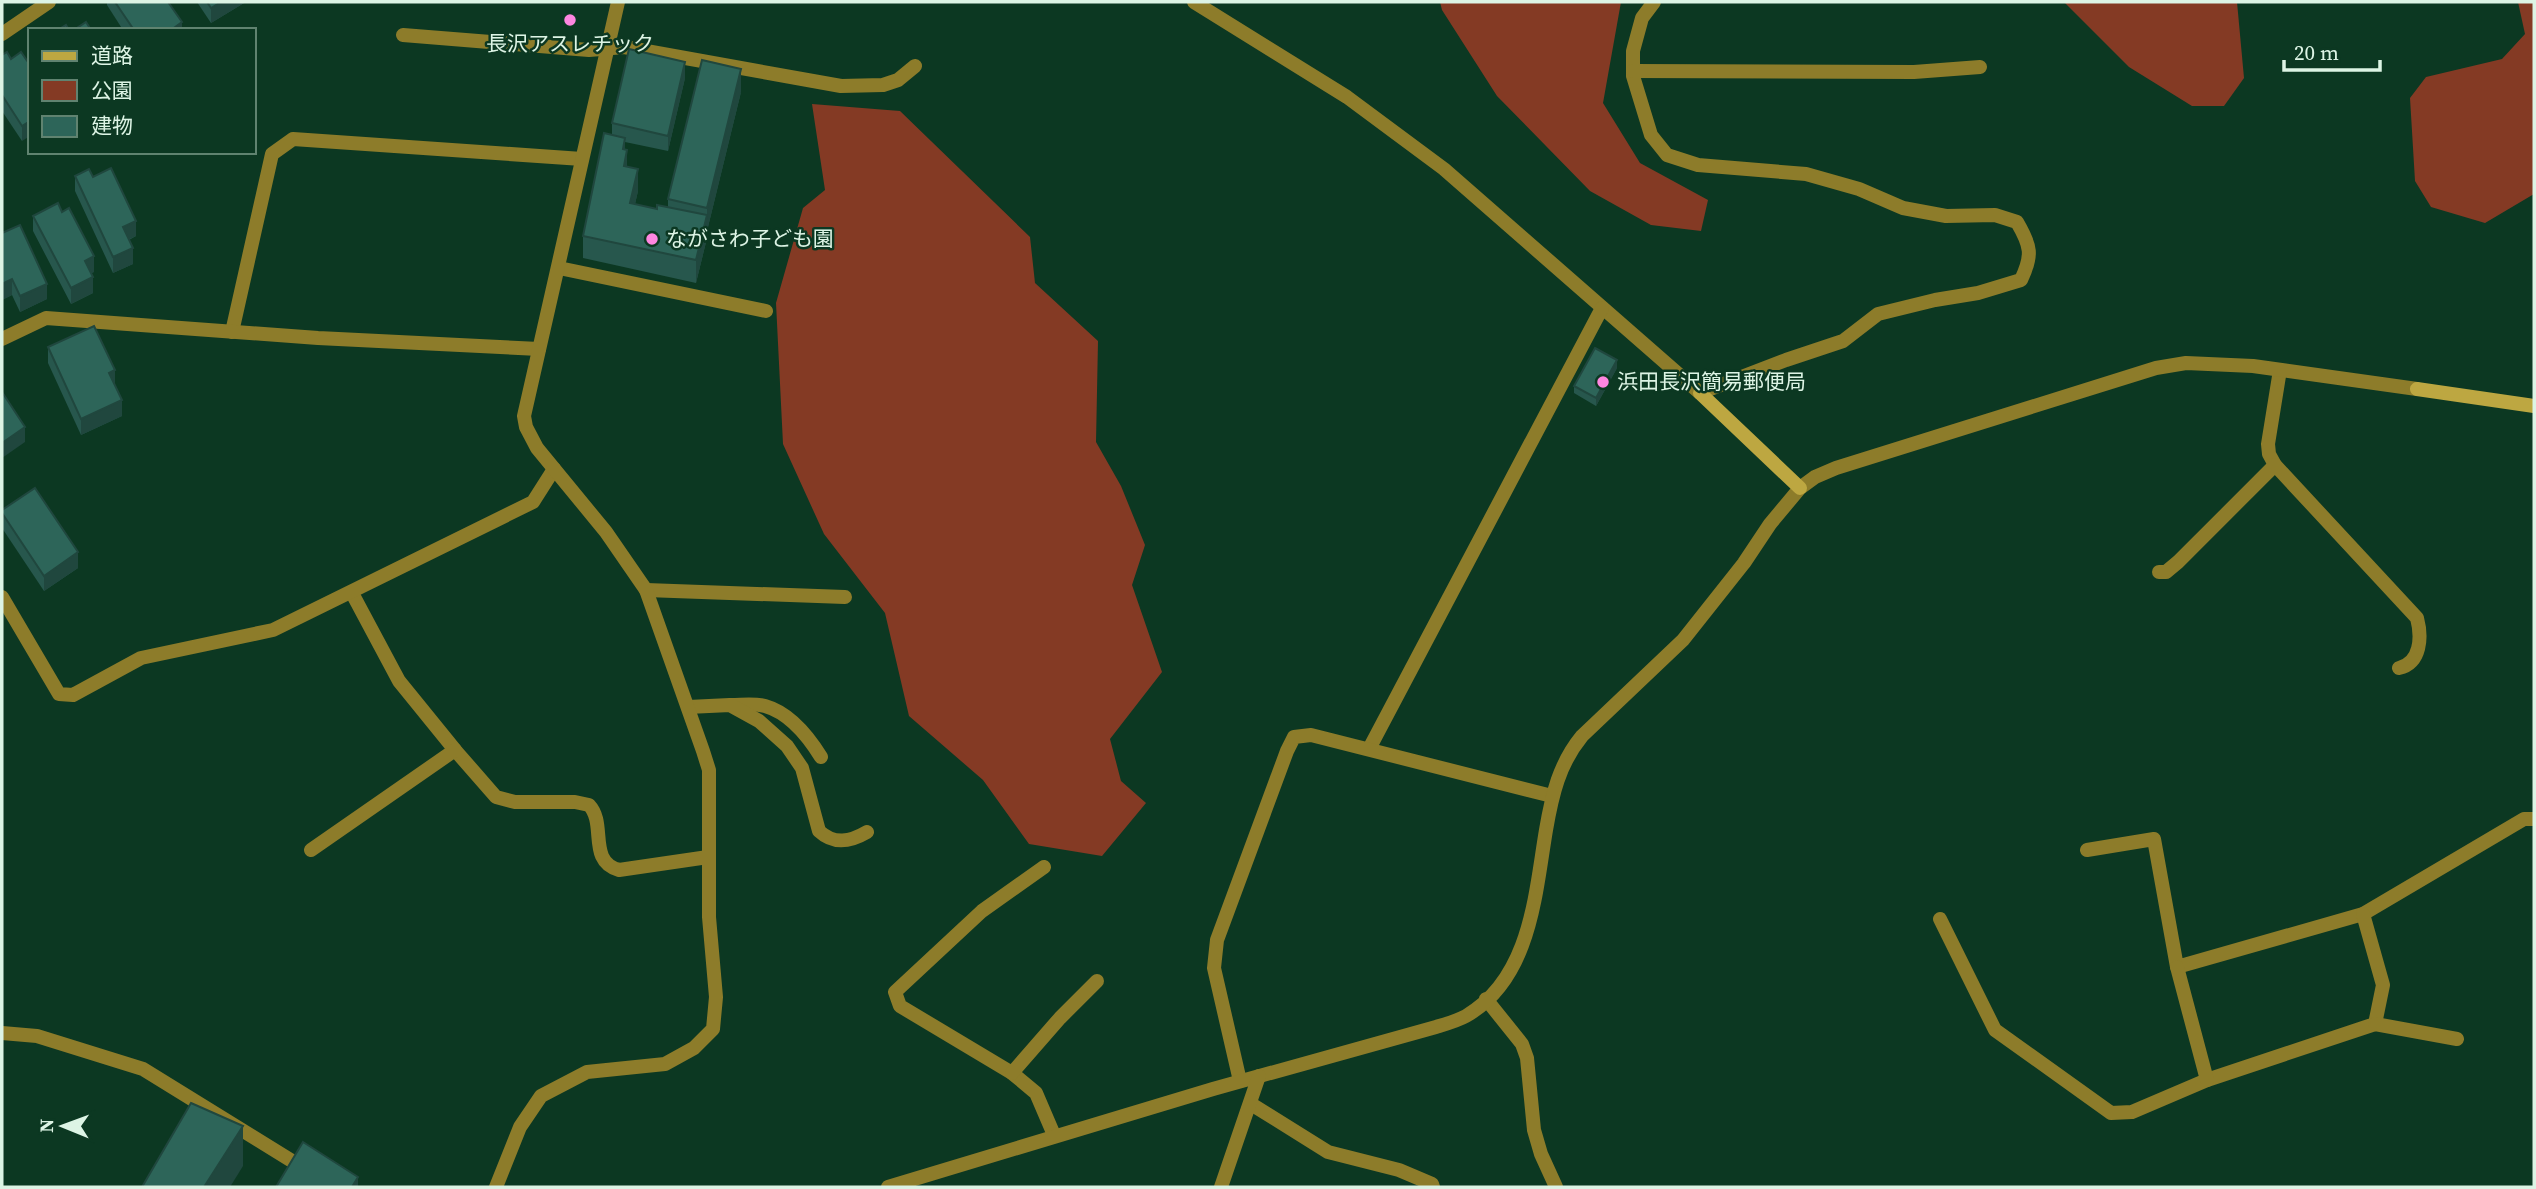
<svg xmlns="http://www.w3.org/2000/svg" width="2536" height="1189" viewBox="0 0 2536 1189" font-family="'Source Serif 4','Noto Sans JP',serif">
  <rect width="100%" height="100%" fill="#0c3822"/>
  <g fill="#843a24">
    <path d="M1440 2H1621L1603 103 1640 163 1708 200 1701 231 1651 225 1590 191 1497 96 1442 10Z"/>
    <path d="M2064 2H2237L2244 78 2224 106H2192L2129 67Z"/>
    <path d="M2518 2H2534V194L2485 223 2431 207 2415 181 2410 98 2426 77 2502 59 2525 34Z"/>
    <path d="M812 104 900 111 1030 237 1035 283 1098 341 1096 442 1121 486 1145 545 1132 585 1162 672 1110 739 1121 781 1146 803 1102 856 1029 844 983 780 909 716 885 613 824 534 783 444 776 303 803 208 825 190Z"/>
  </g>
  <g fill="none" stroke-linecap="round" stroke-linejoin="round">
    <g stroke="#8d7c2a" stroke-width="14">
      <path d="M1194 2 1347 97 1444 169 1700 393 1786 360 1843 341 1878 314 1935 300 1978 293 2021 280C2033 255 2031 246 2017 222L1995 215 1946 216 1903 208 1859 189 1806 174 1698 165 1667 155 1651 135 1633 76V51L1642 18 1654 2"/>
      <path d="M2 34 49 2"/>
      <path d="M403 35 589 50 624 47 841 86 883 85 898 80 915 66"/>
      <path d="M1633 71 1914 72 1980 67"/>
      <path d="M559 268 766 311"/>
      <path d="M232 332 272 154 293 139 582 159"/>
      <path d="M2 339 46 318 318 338 539 349"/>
      <path d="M2280 370 2268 444 2269 454 2275 465 2417 618C2422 637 2421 663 2399 668"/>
      <path d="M2159 572H2166L2178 562 2275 465"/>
      <path d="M646 590 845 597"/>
      <path d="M352 593 399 681 455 750 496 797 515 802H575L589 805C607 824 587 861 619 870L708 857"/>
      <path d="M2 597 59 694 73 695 141 658 273 630 533 502 554 469"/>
      <path d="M731 705C742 705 754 703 765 706 790 713 808 736 821 757"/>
      <path d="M688 707 730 705 759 721 787 746 802 768 819 831C834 845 850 842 867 832"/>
      <path d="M1369 749 1602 308"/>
      <path d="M311 850 455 750"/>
      <path d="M2087 850 2154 839 2177 967 2363 914 2524 819H2534"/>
      <path d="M1044 867 982 911 895 992 900 1006 1012 1073 1036 1093 1054 1135"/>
      <path d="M1940 919 1995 1030 2111 1113 2132 1112 2207 1080 2375 1024 2383 985 2363 914"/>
      <path d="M2177 967 2207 1080"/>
      <path d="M1486 999 1522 1044 1527 1058 1534 1130 1541 1154 1556 1187"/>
      <path d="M2375 1024 2457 1039"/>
      <path d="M2 1033 37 1036 143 1069 334 1187"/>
      <path d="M1012 1073 1060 1018 1097 981"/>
      <path d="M1240 1081 1214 968 1217 940 1287 751 1294 737 1311 735 1552 796"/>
      <path d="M1251 1104 1328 1152 1399 1170 1432 1184 1433 1187"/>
      <path d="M496 1187 520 1127 541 1096 587 1072 665 1064 694 1048 713 1029 716 997 709 917V770L703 751 646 590 606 532 537 448 526 427 524 416 618 2"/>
      <path d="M888 1187 1213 1089 1436 1027C1446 1024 1457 1021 1466 1016 1531 978 1535 895 1546 830 1552 795 1559 764 1582 736L1683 640 1744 563 1770 524 1800 488 1815 477 1836 468 2156 368 2186 363 2253 366 2417 389"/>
      <path d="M1221 1187 1259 1076"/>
    </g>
    <g stroke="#bda741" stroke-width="14">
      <path d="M2417 389 2534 406"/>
      <path d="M1700 393 1800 488"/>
    </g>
  </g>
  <g fill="#27574d">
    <path d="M107 2H168L182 30H123L107 5Z"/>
    <path d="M197 2H244V3L211 23Z"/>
    <path d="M2 55 30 65 22 141 2 111Z"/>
    <path d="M685 78 668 151 625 142V150L627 166 638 191 635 204 657 209 668 207V199L741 92 707 231V238L696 283 583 258V236L612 135V123Z"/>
    <path d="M75 176 93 177 136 236 129 240 133 264 113 273 75 191Z"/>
    <path d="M33 216 94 272 91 273 93 293 71 304 33 231Z"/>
    <path d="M2 233 47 299 20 312 12 295 2 300Z"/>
    <path d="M48 347 115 385 122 416 81 435 48 363Z"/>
    <path d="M1617 368 1596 406 1574 393V386Z"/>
    <path d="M2 510 78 568 44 591 2 528Z"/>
  </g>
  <g fill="#20473e">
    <path d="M221 2H244V3L211 23V8Z"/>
    <path d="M182 22V30H171Z"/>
    <path d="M685 62V78L668 151V136Z"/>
    <path d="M741 69V92L707 231V208Z"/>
    <path d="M30 121V136L22 141V126Z"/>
    <path d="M625 138V160L627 150V173L624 188 623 149Z"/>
    <path d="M638 169V191L630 226V203Z"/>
    <path d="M707 215V238L696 283V260Z"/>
    <path d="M136 221V236L123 242V227Z"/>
    <path d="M133 248V264L113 273V257Z"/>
    <path d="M94 256V272L85 276V261Z"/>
    <path d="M93 277V293L71 304V288Z"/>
    <path d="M12 279V295L2 300V284Z"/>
    <path d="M47 284V299L20 312V296Z"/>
    <path d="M1617 360V368L1596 406V398Z"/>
    <path d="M115 370V386L109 373Z"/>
    <path d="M122 400V416L81 435V419Z"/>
    <path d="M25 427V442L2 458V443Z"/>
    <path d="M78 552V568L44 591V576Z"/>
    <path d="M243 1126V1166L230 1187H204Z"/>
    <path d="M358 1177V1187H352Z"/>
  </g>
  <g fill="#2d6559" stroke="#20473e" stroke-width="2">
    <path d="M115 2H168L182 22 171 30H134Z"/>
    <path d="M207 2H221L211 8Z"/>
    <path d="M86 22 91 30H74Z"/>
    <path d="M66 25 69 30H58Z"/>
    <path d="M629 49 685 62 668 136 612 123Z"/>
    <path d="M7 52 11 59 21 52 30 65V121L22 126 2 95V55Z"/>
    <path d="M702 60 741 69 707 208 668 199Z"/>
    <path d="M604 133 625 138 623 149 627 150 624 166 638 169 630 203 657 209V205L707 215 696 260 583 236Z"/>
    <path d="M111 168 136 221 123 227 133 248 113 257 75 176 89 169 93 177Z"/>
    <path d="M58 203 62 212 69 208 94 256 85 261 93 277 71 288 33 216Z"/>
    <path d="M20 225 47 284 20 296 12 279 2 284V233Z"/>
    <path d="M94 326 115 370 109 373 122 400 81 419 48 347Z"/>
    <path d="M1595 348 1617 360 1596 398 1574 386Z"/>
    <path d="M2 392 25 427 2 443Z"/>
    <path d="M35 488 78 552 44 576 2 513V510Z"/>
    <path d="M191 1103 243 1126 204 1187H142Z"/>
    <path d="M303 1142 358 1177 352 1187H276Z"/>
  </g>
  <g fill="#fe86e0" stroke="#0c3822" stroke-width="2.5">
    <circle cx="570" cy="20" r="7"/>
    <circle cx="652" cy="239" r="7"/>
    <circle cx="1603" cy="382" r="7"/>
  </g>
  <g text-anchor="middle" stroke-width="5" stroke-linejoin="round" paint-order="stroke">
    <g font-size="21" fill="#ddf4e5" stroke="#0c3822" text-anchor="start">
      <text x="570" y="51" text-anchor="middle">長沢アスレチック</text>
      <text x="666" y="246">ながさわ子ども園</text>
      <text x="1617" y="389">浜田長沢簡易郵便局</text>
    </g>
  </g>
  <rect width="2536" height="1189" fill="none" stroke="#ddf4e5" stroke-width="7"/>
  <rect x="28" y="28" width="228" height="126" fill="#0c3822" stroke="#608370" stroke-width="2"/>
  <rect x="42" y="51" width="35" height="10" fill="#bda741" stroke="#608370" stroke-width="2"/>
  <text x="91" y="63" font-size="21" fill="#ddf4e5">道路</text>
  <rect x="42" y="80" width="35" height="21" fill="#843a24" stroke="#608370" stroke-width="2"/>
  <text x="91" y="98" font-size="21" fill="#ddf4e5">公園</text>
  <rect x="42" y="116" width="35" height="21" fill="#2d6559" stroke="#608370" stroke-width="2"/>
  <text x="91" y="133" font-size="21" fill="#ddf4e5">建物</text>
  <g transform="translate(63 1126) rotate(271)" stroke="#0c3822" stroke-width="5" paint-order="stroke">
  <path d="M0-5L12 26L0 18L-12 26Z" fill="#ddf4e5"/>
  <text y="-10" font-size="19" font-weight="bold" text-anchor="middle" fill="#ddf4e5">N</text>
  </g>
  <path d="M2284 60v10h96v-10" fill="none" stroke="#ddf4e5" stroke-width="3.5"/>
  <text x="2294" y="60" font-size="21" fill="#ddf4e5" stroke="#0c3822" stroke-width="5" paint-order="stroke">20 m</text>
</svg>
